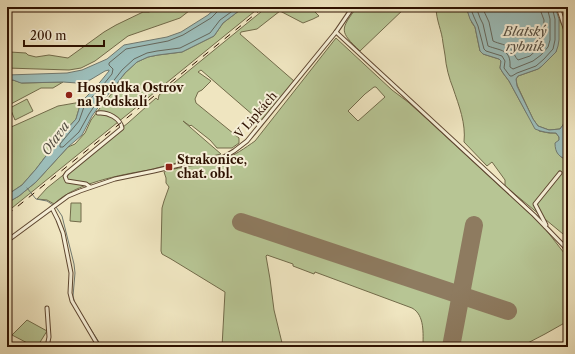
<svg xmlns="http://www.w3.org/2000/svg" width="575" height="354" viewBox="0 0 575 354" font-family="'Libre Caslon Text',serif">
  <rect width="100%" height="100%" fill="#efe5c0"/>
  <filter id="stains"><feTurbulence type="fractalNoise" baseFrequency=".005" numOctaves="4"/><feColorMatrix values="0 0 0 0 .2 0 0 0 0 .09 0 0 0 0 .02 0 0 0 .5 -.17"/></filter>
  <radialGradient id="worn" r=".72"><stop offset=".6" stop-color="#630" stop-opacity="0"/><stop offset="1" stop-color="#630" stop-opacity=".3"/></radialGradient>
  <g fill="#b7c594" stroke="#726b4a" fill-rule="evenodd">
    <path d="M160 7H194L180 18 128 36 95 61 81 68 69 70 7 68V53L10 52 26 53 28 55 36 57 49 55 68 58 104 32 116 25 143 12H149Z"/>
    <path d="M244 7H260L7 212V203L19 196 36 182 68 147 75 144 85 133 91 120 100 108 113 92 118 82 125 73 137 62 148 57 158 55 182 52 214 36 223 23Z"/>
    <path d="M267 7H313V10L319 16 313 19 303 23 280 11 257 29 241 32 240 34 294 81 261 122 201 70 198 72 211 81 202 90 198 92 195 99 196 103 239 138V143L232 148H217L210 140 191 125 190 126 183 121 221 154C210 157 199 158 188 160 175 163 162 167 149 170 120 175 75 183 54 204L47 200 37 199 47 188 128 123 156 98 158 100 159 95Z"/>
    <path d="M357 7H406L360 51C339 31 340 30 357 7Z"/>
    <path d="M436 7H466L472 23 475 27 480 51 483 54 499 59 501 61 500 68 503 73 509 81 526 112 539 131 549 133H556L559 137 561 157 568 160V228L564 232 563 234 505 186V180L492 162 487 166 464 142C466 123 459 106 453 88 449 78 446 67 445 55 444 51 444 47 443 43 442 31 436 20 436 7Z"/>
    <path d="M559 19 562 25 568 24V118L560 129 549 130 538 126 533 119 517 85 516 79 518 76 538 69 542 66 556 52Z"/>
    <path d="M336 38 392 90 408 102 428 120 543 226 568 258V321L545 334 520 347H423C423 334 425 315 412 308L315 272 314 274 293 266V264L267 255 266 256 270 279 274 310 283 347H222L225 292 171 259 162 254 161 251 162 208 164 201 169 187 166 183V178L164 172C183 165 203 166 222 160 234 156 245 148 255 141ZM374 87H376L385 97 358 121 348 111 365 94Z"/>
    <path d="M7 80H13L22 83 63 82 53 88H41L7 106Z"/>
    <path d="M27 99 33 111 15 120 10 108Z"/>
    <path d="M81 102 76 119 65 131 36 169 22 185 7 195V124L9 128 58 106Z"/>
    <path d="M71 203H81V222L70 221Z"/>
    <path d="M27 320 47 331 37 347H35L12 335Z"/>
  </g>
  <g fill="#9cbdb9" stroke="#70786f">
    <path d="M217 7H244L223 23 214 36 182 52 158 55 148 57 137 62 125 73 100 105 92 116 82 135 68 147 36 182 19 196 7 203V195L22 185 36 169 65 131 76 119 81 102 96 87 109 71V70L105 71 90 80 77 83 63 82 21 83 13 80H7V75L67 73 82 70 107 59 124 45 167 37 181 32 208 15Z"/>
    <path d="M466 7H555L559 19V40L558 46 556 52 542 66 538 69 518 76 516 79 517 86 533 119 538 126 549 130 560 129 568 118V160C559 157 555 153 555 143L559 140V137L556 133C549 133 542 132 535 129L509 81 503 73 500 68 501 61 499 59 483 54 480 51 475 27 470 19Z"/>
  </g>
  <g fill="none" stroke-linecap="round" stroke-linejoin="round">
    <g stroke="#65675c" stroke-width="1">
      <path d="M219 7 218 11 211 18 183 35 168 41 126 49 109 63V65L113 69 112 74 99 90 85 104 79 121 60 144V147H63L79 132 89 114 97 102 122 70 134 59 147 53 157 51 180 48 210 33 220 20 238 7"/>
      <path d="M470 7 474 17 478 26 484 49 486 51 502 56 505 61 504 68 510 76H512L517 73 536 66 544 59 553 49 555 40V19L552 7"/>
      <path d="M476 7 480 18 483 24 488 46C501 51 511 49 510 67L513 69 533 61 541 55 548 47 550 40V19L547 7"/>
      <path d="M482 7 489 22 493 41C499 44 506 44 511 49 514 53 515 57 518 60L530 56 543 44 544 20 541 12V7"/>
    </g>
    <g stroke="#70786f" stroke-width="1">
      <path d="M27 188 36 199 47 201 53 205"/>
      <path d="M56 207 62 216 74 264 75 273 73 296 75 304"/>
      <path d="M80 312 102 347"/>
    </g>
    <g stroke="#8e7b60" stroke-width="18">
      <path d="M241 222 508 311"/>
      <path d="M451 347 474 225"/>
    </g>
    <g stroke="#5e4630" stroke-width="5">
      <g id="minor">
        <path d="M558 7 568 37"/>
        <path d="M336 32 534 215 564 246 568 252"/>
        <path d="M90 187 86 184 67 181 66 179 65 176 67 173 122 128C120 118 108 112 98 113"/>
        <path d="M52 208 58 220 63 233 71 273 70 293 72 301 99 347"/>
        <path d="M545 226 546 225 535 204 560 173"/>
        <path d="M7 241 68 196 80 191 115 179 154 171 188 163 211 160 224 157 234 151 247 141 336 32 353 7"/>
        <path d="M47 308 49 337 47 347"/>
      </g>
    </g>
    <use href="#minor" stroke="#f5eed6" stroke-width="3"/>
    <path stroke="#2e1100" stroke-width="1" stroke-dasharray="7 7" stroke-linecap="butt" d="M7 215 264 7"/>
  </g>
  <g fill="#8f2418" stroke="#f5eed6" stroke-width="1.5">
    <circle cx="69" cy="95" r="4"/>
    <rect x="165" y="163" width="8" height="8" rx="2"/>
  </g>
  <g text-anchor="middle" stroke-width="4" stroke-linejoin="round" paint-order="stroke">
    <g font-size="12" font-weight="bold" fill="#2e1100" stroke="#f5eed6" text-anchor="start">
      <text x="77" y="92">Hospůdka Ostrov<tspan x="77" dy="14">na Podskalí</tspan></text>
      <text x="177" y="164">Strakonice,<tspan x="177" dy="14">chat. obl.</tspan></text>
    </g>
    <g font-size="12" fill="#2e1100" stroke="#f5eed6">
      <text transform="translate(256 115) rotate(-49)" y="4">V Lipkách</text>
    </g>
    <g font-size="13" font-style="italic" fill="#544d41" stroke="#f5eed6">
      <text x="525" y="36">Blatský<tspan x="525" dy="15">rybník</tspan></text>
      <text transform="translate(55 138) rotate(-54)" y="5">Otava</text>
    </g>
  </g>
  <rect width="575" height="354" fill="none" stroke="#efe5c0" stroke-width="24"/>
  <rect x="8" y="8" width="559" height="338" fill="none" stroke="#2e1100" stroke-width="2"/>
  <rect x="12" y="12" width="551" height="330" fill="none" stroke="#2e1100"/>
  <path d="M24 40v6h80v-6" fill="none" stroke="#2e1100" stroke-width="2"/>
  <text x="30" y="40" font-size="12" fill="#2e1100" stroke="#f5eed6" stroke-width="3" paint-order="stroke">200 m</text>
  <rect width="100%" height="100%" filter="url(#stains)"/>
  <rect width="100%" height="100%" fill="url(#worn)"/>
</svg>
